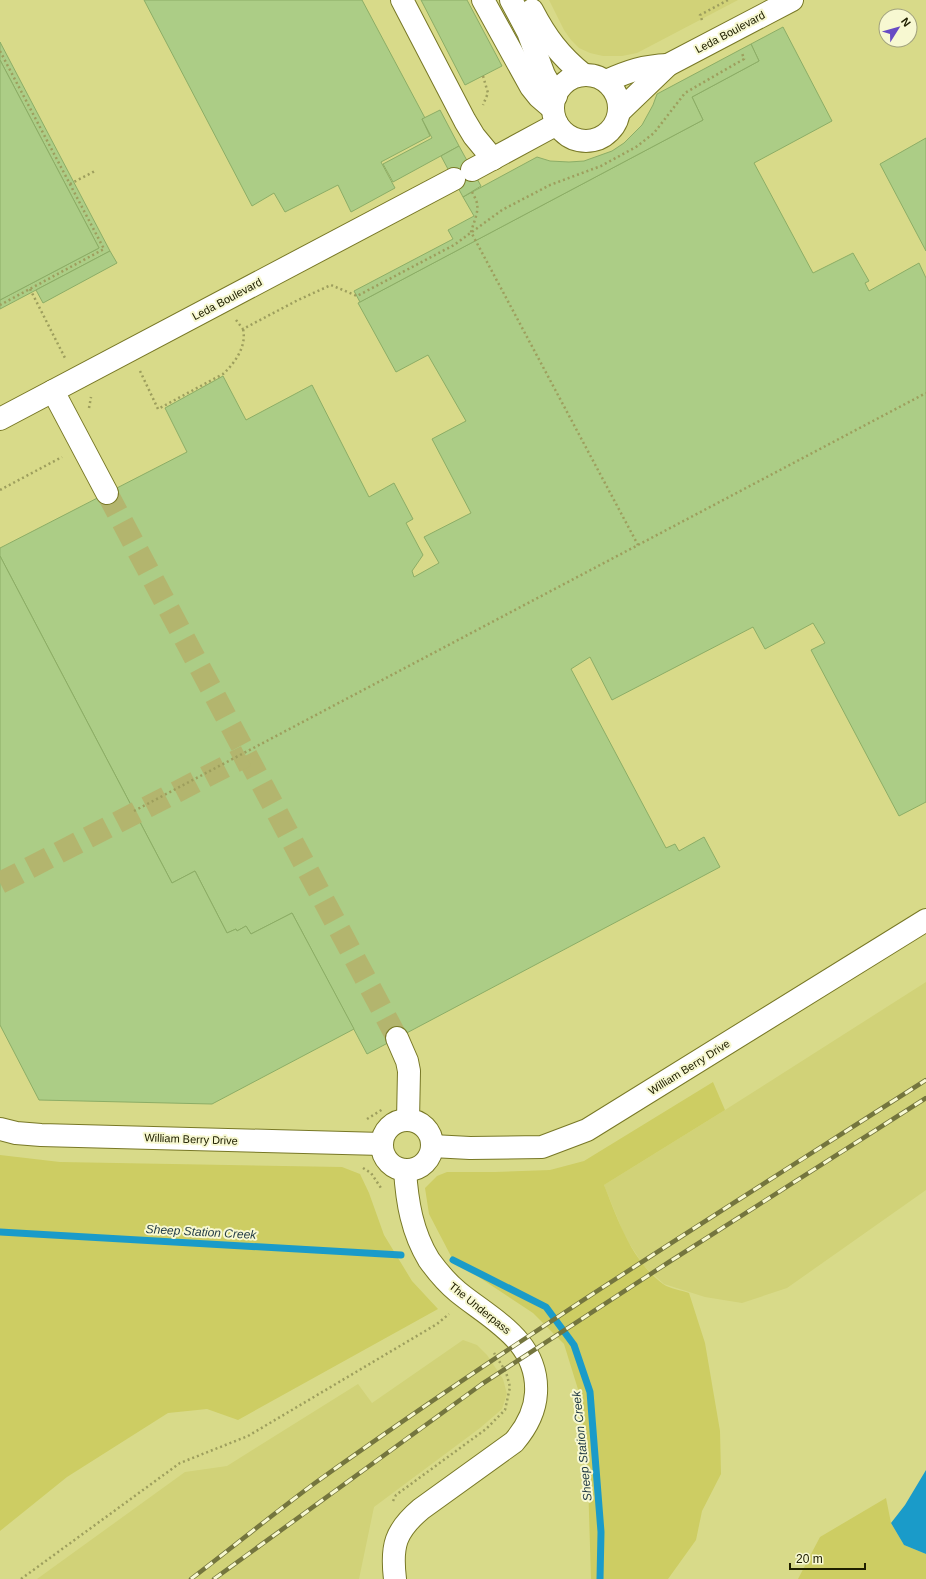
<svg xmlns="http://www.w3.org/2000/svg" width="926" height="1579" viewBox="0 0 926 1579" font-family="Arial,sans-serif">
  <rect width="100%" height="100%" fill="#d8da89"/>
  <g fill="#d1d278">
    <path d="M549 0H738L637 53 622 56H603L590 53 579 48 571 40 564 30Z"/>
    <path d="M926 982V1190L787 1288 742 1303 705 1297 664 1284 644 1266 625 1237 604 1185 725 1110Z"/>
    <path d="M463 1340 477 1345 487 1355 503 1379 507 1394 502 1409 480 1428 374 1507 359 1579H37L185 1472 227 1466 358 1384 372 1403Z"/>
  </g>
  <g fill="#cdcd63">
    <path d="M713 1082 725 1110 604 1185C618 1220 631 1260 663 1284 670 1289 681 1290 689 1293L705 1343 720 1431 721 1474 702 1511 696 1540 668 1579H591L588 1480 581 1399 564 1344 533 1313 453 1260 429 1214 425 1188 437 1176 447 1172H495L550 1170 584 1161Z"/>
    <path d="M0 1155 60 1162 342 1167 360 1174 369 1193 384 1235 412 1281 438 1309 238 1420 207 1409 168 1413 67 1477 0 1531Z"/>
    <path d="M886 1498 891 1523 904 1545 926 1554V1579H798L820 1537Z"/>
  </g>
  <path fill="#1a9bc9" d="M926 1470V1554L904 1545 891 1523 905 1505Z"/>
  <g fill="none" stroke-linecap="round" stroke-linejoin="round">
    <g stroke="#1a9bc9" stroke-width="7">
      <path d="M0 1232 401 1255"/>
      <path d="M453 1260 546 1307 574 1345 590 1392 601 1532 600 1579"/>
    </g>
  </g>
  <g fill="#accd86" stroke="#8cad66">
    <path d="M144 0H362L425 118 422 119 430 136 381 162 395 188 351 212 338 185 285 212 274 193 252 206Z"/>
    <path d="M421 0H467L502 66 465 85Z"/>
    <path d="M783 27 832 121 754 163 813 273 853 253 869 281 865 283 869 291 919 263 926 278V802L899 816 811 650 825 643 813 623 765 649 753 627 612 700 590 657 571 669 666 848 675 844 679 851 704 837 720 867 367 1054 292 913 251 934 246 926 237 931 236 929 227 933 195 871 172 883 0 556V548L187 452 165 408 223 376 246 420 312 385 369 497 394 483 413 519 406 523 423 555 412 571 414 577 439 563 424 537 471 513 432 439 466 421 428 355 396 372 358 303 703 120 692 97 759 61 751 44Z"/>
    <path d="M0 42 110 251 0 309V300L99 248 0 60Z"/>
    <path d="M751 44 759 61 692 97 703 120 360 302 354 291 453 239 448 230 474 216 463 197 537 157 550 161 569 162 584 161 612 151 624 143 642 125 653 105 657 94Z"/>
    <path d="M0 60 99 248 0 300Z"/>
    <path d="M440 110 459 146 393 182 383 164 432 138 422 119Z"/>
    <path d="M926 138V251L880 164Z"/>
    <path d="M459 146 481 186 463 197 441 156Z"/>
    <path d="M110 251 117 263 43 303 36 290Z"/>
    <path d="M0 556 172 883 195 871 227 933 236 929 237 931 246 926 251 934 292 913 354 1029 212 1104 39 1100 0 1025Z"/>
  </g>
  <g fill="none" stroke-linecap="round" stroke-linejoin="round">
    <g stroke="#b3b56e" stroke-width="22" stroke-dasharray="22 11" stroke-linecap="butt">
      <path d="M107 493 397 1038"/>
      <path d="M0 883 246 756"/>
    </g>
    <g stroke="#787826" stroke-width="24">
      <g id="minor">
        <path d="M402 0 465 121 474 136 493 159"/>
        <path d="M483 0 531 87 539 97 553 109"/>
        <path d="M511 0 528 32 544 75 556 96"/>
        <path d="M532 10C546 37 560 56 584 75"/>
        <circle cx="586" cy="108" r="33"/>
        <path d="M606 81C629 71 643 66 668 65"/>
        <path d="M619 112 668 65 792 0"/>
        <path d="M472 170 557 124"/>
        <path d="M53 391 107 493"/>
        <path d="M0 419 454 179"/>
        <path d="M397 1038 407 1061 409 1071 408 1120"/>
        <circle cx="407" cy="1145" r="25"/>
        <path d="M0 1129 16 1133 41 1135 382 1144"/>
        <path d="M432 1146 470 1148 542 1147 587 1130 926 920"/>
        <path d="M395 1579C391 1546 395 1531 421 1509L514 1442C526 1428 535 1412 536 1393 539 1341 491 1319 458 1292 447 1283 437 1271 429 1260 412 1232 407 1202 405 1170"/>
      </g>
    </g>
    <g stroke="#9d9e5d" stroke-width="2.5" stroke-dasharray="2 3" stroke-linecap="butt">
      <path d="M702 20 700 15 728 0"/>
      <path d="M0 51 104 249 0 305"/>
      <path d="M483 76 488 93 483 105"/>
      <path d="M70 184 95 171"/>
      <path d="M472 192C474 196 477 201 477 204 479 212 473 224 471 232L638 545"/>
      <path d="M30 289 65 358"/>
      <path d="M236 320 243 329 298 300 331 285 357 296 454 245 502 210 550 185 601 166 636 147 654 133 685 93 744 59 742 53"/>
      <path d="M140 371 158 409 223 374C235 363 247 346 243 329"/>
      <path d="M89 408 91 397"/>
      <path d="M0 490 62 457"/>
      <path d="M134 811 926 393"/>
      <path d="M367 1119 383 1109"/>
      <path d="M363 1168 371 1173 381 1188"/>
      <path d="M393 1501 396 1495 486 1429 505 1410 510 1387 506 1372 494 1353"/>
      <path d="M21 1579 180 1463 248 1436 437 1324 449 1314"/>
    </g>
    <use href="#minor" stroke="#fff" stroke-width="22"/>
    <g stroke="#74753e" stroke-width="4.5">
      <g id="rail">
        <path d="M191 1579C233 1547 273 1514 315 1483 513 1341 720 1212 926 1080"/>
        <path d="M214 1579 482 1384 669 1262 926 1098"/>
      </g>
    </g>
    <use href="#rail" stroke="#f7f8d1" stroke-width="3" stroke-dasharray="9" stroke-linecap="butt"/>
  </g>
  <g text-anchor="middle" stroke-width="4" stroke-linejoin="round" paint-order="stroke">
    <g font-size="11" fill="#202000" stroke="#f7f8d1">
      <text transform="translate(730 32) rotate(-28)" y="4">Leda Boulevard</text>
      <text transform="translate(227 299) rotate(-28)" y="4">Leda Boulevard</text>
      <text transform="translate(689 1067) rotate(-32)" y="4">William Berry Drive</text>
      <text transform="translate(191 1139) rotate(2)" y="4">William Berry Drive</text>
      <text transform="translate(480 1308) rotate(39)" y="4">The Underpass</text>
    </g>
    <g font-size="12" font-style="italic" fill="#1f3843" stroke="#f7f8d1">
      <text transform="translate(201 1232) rotate(3)" y="4">Sheep Station Creek</text>
      <text transform="translate(582 1446) rotate(-96)" y="4">Sheep Station Creek</text>
    </g>
  </g>
  <g transform="translate(898 28) rotate(53)"><circle r="19" fill="#f7f8d1" stroke="#a1a27d"/>
  <path d="M0-3L7 15L0 10L-7 15Z" fill="#674bc4"/>
  <text y="-6" font-size="11" font-weight="bold" text-anchor="middle" fill="#202000">N</text>
  </g>
  <path d="M790 1563v6h75v-6" fill="none" stroke="#202000" stroke-width="2"/>
  <text x="796" y="1563" font-size="12" fill="#202000" stroke="#f7f8d1" stroke-width="3" paint-order="stroke">20 m</text>
</svg>
